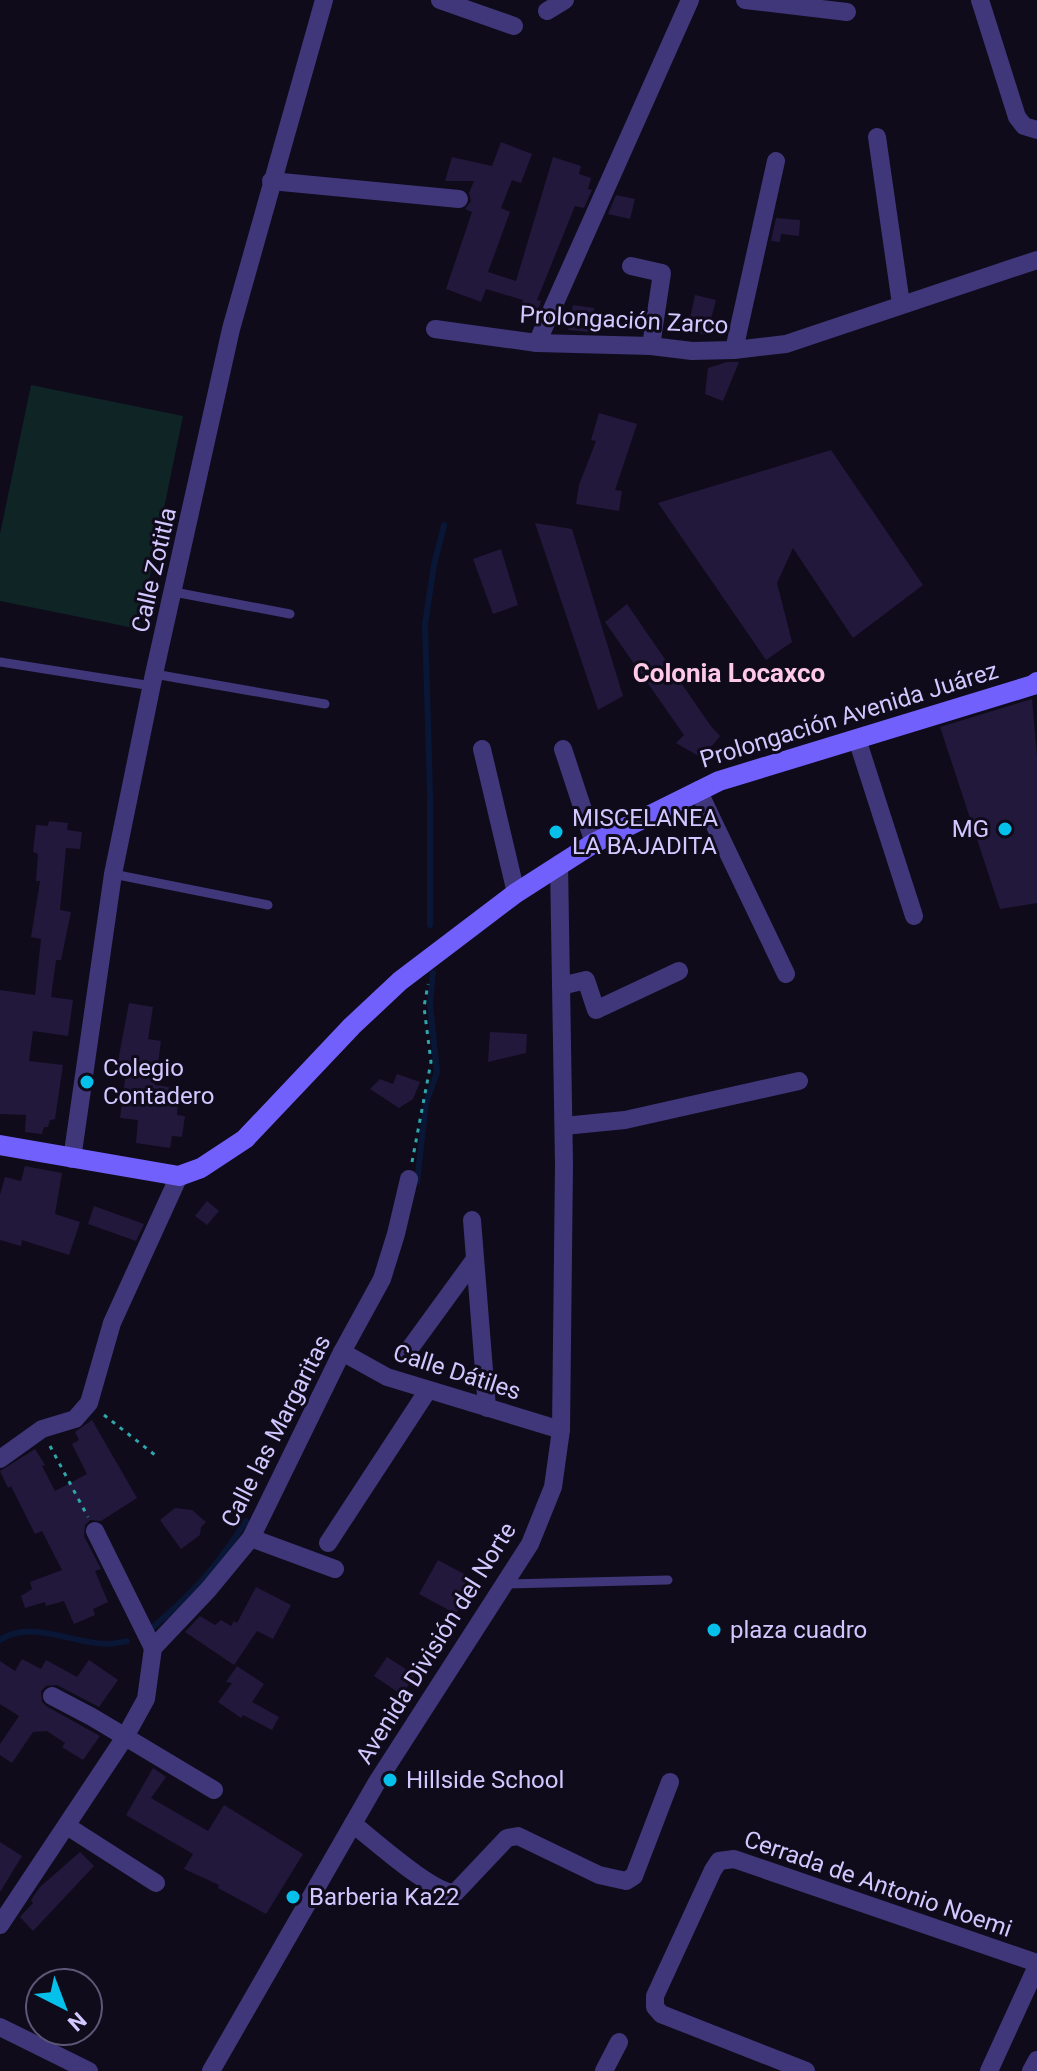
<svg xmlns="http://www.w3.org/2000/svg" width="1037" height="2071" viewBox="0 0 1037 2071" font-family="Roboto,sans-serif">
  <rect width="100%" height="100%" fill="#0f0b1b"/>
  <path fill="#0f2425" d="M31 385 183 416 139 629 0 601V534Z"/>
  <g fill="none" stroke-linecap="round" stroke-linejoin="round">
    <g stroke="#091636" stroke-width="6">
      <path d="M430 925V793L425 624 434 565 444 525"/>
      <path d="M417 1182 426 1103 437 1072 430 1004 433 973"/>
      <path d="M153 1627C195 1592 217 1566 246 1521"/>
      <path d="M0 1640C32 1619 73 1644 108 1644 114 1644 121 1642 127 1641"/>
    </g>
  </g>
  <g fill="#22183c">
    <path d="M501 142 532 154 521 183 512 180 501 208 510 212 488 272 516 281 553 157 581 166 579 174 591 178 588 189 592 190 584 208 575 206 537 300 541 301 536 316 520 311 523 300 486 289 481 302 446 289 472 212 465 209 471 201 469 193 474 181H445L452 157 492 166Z"/>
    <path d="M616 195 635 199 630 219 608 214Z"/>
    <path d="M776 218 800 220 799 236 781 234 780 242 771 241Z"/>
    <path d="M695 295 716 300 707 335 687 332Z"/>
    <path d="M573 305 594 308 589 332 568 330Z"/>
    <path d="M727 362H739L723 401 705 394 708 368Z"/>
    <path d="M599 413 637 424 615 490 622 491 619 511 576 504 579 485 596 441 591 440Z"/>
    <path d="M831 450 923 585 853 638 793 548 777 583 792 642 766 660 658 503Z"/>
    <path d="M535 523 572 529 623 696 598 710Z"/>
    <path d="M501 549 518 605 493 614 473 559Z"/>
    <path d="M627 604 710 725 720 736 702 758 676 743 684 735 605 622Z"/>
    <path d="M1032 699 1037 756V903L1000 909 940 727Z"/>
    <path d="M49 821 68 823 67 830 82 832 80 849 66 848 60 910 71 912 61 960H56L51 997 73 1000 68 1036 33 1031 29 1061 63 1065 55 1119 50 1120 48 1127H44L42 1134 25 1132 26 1115 0 1114V990L35 995 41 939 31 937 40 881H36L38 854 33 852 36 825 48 826Z"/>
    <path d="M129 1003 153 1007 148 1039 161 1041 155 1085 169 1087 168 1100 178 1102 177 1115 185 1116 182 1137 172 1136 170 1148 136 1143 138 1120 120 1118 126 1072H123L124 1062 118 1061Z"/>
    <path d="M490 1032 527 1034 526 1053 488 1062Z"/>
    <path d="M397 1074 420 1082 413 1099 399 1108 370 1089 380 1079 393 1084Z"/>
    <path d="M25 1166 62 1173 55 1214 80 1222 69 1255 22 1240 21 1246 0 1240V1195L5 1177 21 1181Z"/>
    <path d="M207 1201 219 1211 207 1225 195 1216Z"/>
    <path d="M94 1206 144 1224 136 1241 88 1224Z"/>
    <path d="M92 1420 137 1498 101 1521 90 1520 85 1525 84 1536 101 1569 95 1571 108 1602 93 1609 95 1615 74 1624 64 1601 46 1606 45 1602 25 1608 21 1596 32 1589 30 1582 62 1570 42 1531 35 1534 11 1486 8 1488 0 1471 35 1449 45 1465 42 1466 55 1491 87 1474 72 1444 79 1440 75 1432Z"/>
    <path d="M175 1508 192 1510 206 1522 201 1527 200 1535 181 1549 160 1520Z"/>
    <path d="M438 1560 475 1580 456 1614 419 1594Z"/>
    <path d="M256 1587 291 1605 273 1639 257 1631 234 1665 185 1632 200 1616 215 1625 221 1620 231 1626 234 1621 237 1623Z"/>
    <path d="M387 1657 415 1675 402 1695 374 1676Z"/>
    <path d="M22 1659 41 1669 46 1660 77 1677 89 1660 118 1680 99 1707 57 1685 46 1686 41 1691 42 1702 46 1706 100 1736 83 1760 62 1747 65 1743 47 1731 33 1732 12 1763 0 1755V1744L19 1716 0 1704V1661L15 1671Z"/>
    <path d="M237 1666 264 1684 252 1702 279 1717 272 1730 243 1715 241 1718 218 1702 232 1683 226 1682Z"/>
    <path d="M153 1768 166 1777 151 1798 208 1831 224 1805 303 1854 266 1914 218 1888 219 1885 184 1869 193 1854 126 1815Z"/>
    <path d="M0 1842 22 1856 0 1892Z"/>
    <path d="M80 1852 94 1866 33 1931 20 1917 33 1903 31 1900 40 1887Z"/>
  </g>
  <g fill="none" stroke-linecap="round" stroke-linejoin="round">
    <g stroke="#2fa6aa" stroke-width="3" stroke-dasharray="4 6" stroke-linecap="butt">
      <path d="M412 1162 431 1062 424 1007 428 984"/>
      <path d="M104 1415 155 1455"/>
      <path d="M50 1446 88 1517"/>
    </g>
    <g stroke="#3f3779" stroke-width="9">
      <path d="M174 592 290 614"/>
      <path d="M0 662 152 686"/>
      <path d="M154 674 325 704"/>
      <path d="M113 874 268 905"/>
      <path d="M505 1584 668 1580"/>
    </g>
    <g stroke="#3f3779" stroke-width="18">
      <path d="M440 0 514 26"/>
      <path d="M745 0 847 12"/>
      <path d="M980 0 1017 117 1024 126 1037 130"/>
      <path d="M547 11 565 0"/>
      <path d="M877 137 901 304"/>
      <path d="M271 181 459 199"/>
      <path d="M631 266 662 273 651 346"/>
      <path d="M435 329 537 343 651 346 692 351 734 350 786 344 1037 260"/>
      <path d="M537 343 690 0"/>
      <path d="M734 350 776 161"/>
      <path d="M857 739 914 916"/>
      <path d="M482 749 516 893"/>
      <path d="M563 749 594 843"/>
      <path d="M698 790 786 974"/>
      <path d="M561 986 586 980 596 1010 679 971"/>
      <path d="M564 1126 625 1120 799 1081"/>
      <path d="M72 1159 113 874 154 674 231 329 324 0"/>
      <path d="M472 1220 487 1408"/>
      <path d="M408 1351 475 1259"/>
      <path d="M342 1352 387 1377 561 1430"/>
      <path d="M0 1459 42 1429 75 1419 89 1403 112 1323 179 1176"/>
      <path d="M95 1531 153 1648"/>
      <path d="M251 1538 335 1569"/>
      <path d="M328 1543 428 1390"/>
      <path d="M52 1696 92 1717 214 1790"/>
      <path d="M353 1824C374 1840 432 1893 455 1893L507 1838 518 1836 599 1875 626 1881 634 1876 670 1782"/>
      <path d="M67 1826 156 1883"/>
      <path d="M0 1925 125 1737 146 1699 153 1648 208 1590 251 1538 342 1352 382 1279 396 1234 409 1179"/>
      <path d="M0 2027 89 2071"/>
      <path d="M211 2071 377 1782 530 1544 553 1487 561 1430 564 1164 559 864"/>
      <path d="M604 2071 619 2042"/>
      <path d="M806 2071 661 2014 655 2007V1996L713 1870 719 1861 734 1859 1037 1963"/>
      <path d="M989 2071 1037 1966"/>
      <path d="M1031 2071 1037 2060"/>
    </g>
    <path stroke="#7260fc" stroke-width="20" d="M0 1145 179 1176 201 1168 245 1139 352 1026 400 981 516 893 594 843 719 781 1033 685 1037 682"/>
  </g>
  <g fill="#05c0eb" stroke="#0f0b1b" stroke-width="3">
    <circle cx="1005" cy="829" r="8"/>
    <circle cx="556" cy="832" r="8"/>
    <circle cx="87" cy="1082" r="8"/>
    <circle cx="714" cy="1630" r="8"/>
    <circle cx="390" cy="1780" r="8"/>
    <circle cx="293" cy="1897" r="8"/>
  </g>
  <g text-anchor="middle" stroke-width="6" stroke-linejoin="round" paint-order="stroke">
    <g font-size="24" fill="#d2c7fe" stroke="#0f0b1b">
      <text transform="translate(624 320) rotate(3)" y="8">Prolongación Zarco</text>
      <text transform="translate(154 570) rotate(-77)" y="8">Calle Zotitla</text>
      <text transform="translate(849 715) rotate(-17)" y="8">Prolongación Avenida Juárez</text>
      <text transform="translate(457 1372) rotate(18)" y="8">Calle Dátiles</text>
      <text transform="translate(276 1431) rotate(-63)" y="8">Calle las Margaritas</text>
      <text transform="translate(436 1643) rotate(-58)" y="8">Avenida División del Norte</text>
      <text transform="translate(878 1884) rotate(19)" y="8">Cerrada de Antonio Noemi</text>
    </g>
    <g font-size="24" fill="#d2c7fe" stroke="#0f0b1b" text-anchor="start">
      <text x="572" y="826">MISCELANEA<tspan x="572" dy="28">LA BAJADITA</tspan></text>
      <text x="989" y="837" text-anchor="end">MG</text>
      <text x="103" y="1076">Colegio<tspan x="103" dy="28">Contadero</tspan></text>
      <text x="730" y="1638">plaza cuadro</text>
      <text x="406" y="1788">Hillside School</text>
      <text x="309" y="1905">Barberia Ka22</text>
    </g>
    <g font-size="26" font-weight="bold" fill="#fec9e6" stroke="#0f0b1b">
      <text x="729" y="682">Colonia Locaxco</text>
    </g>
  </g>
  <g transform="translate(64 2007) rotate(138)"><circle r="38" fill="#0f0b1b" stroke="#5d5676" stroke-width="2"/>
  <path d="M0-6L14 30L0 20L-14 30Z" fill="#05c0eb"/>
  <text y="-12" font-size="22" font-weight="bold" text-anchor="middle" fill="#d2c7fe">N</text>
  </g>
</svg>
